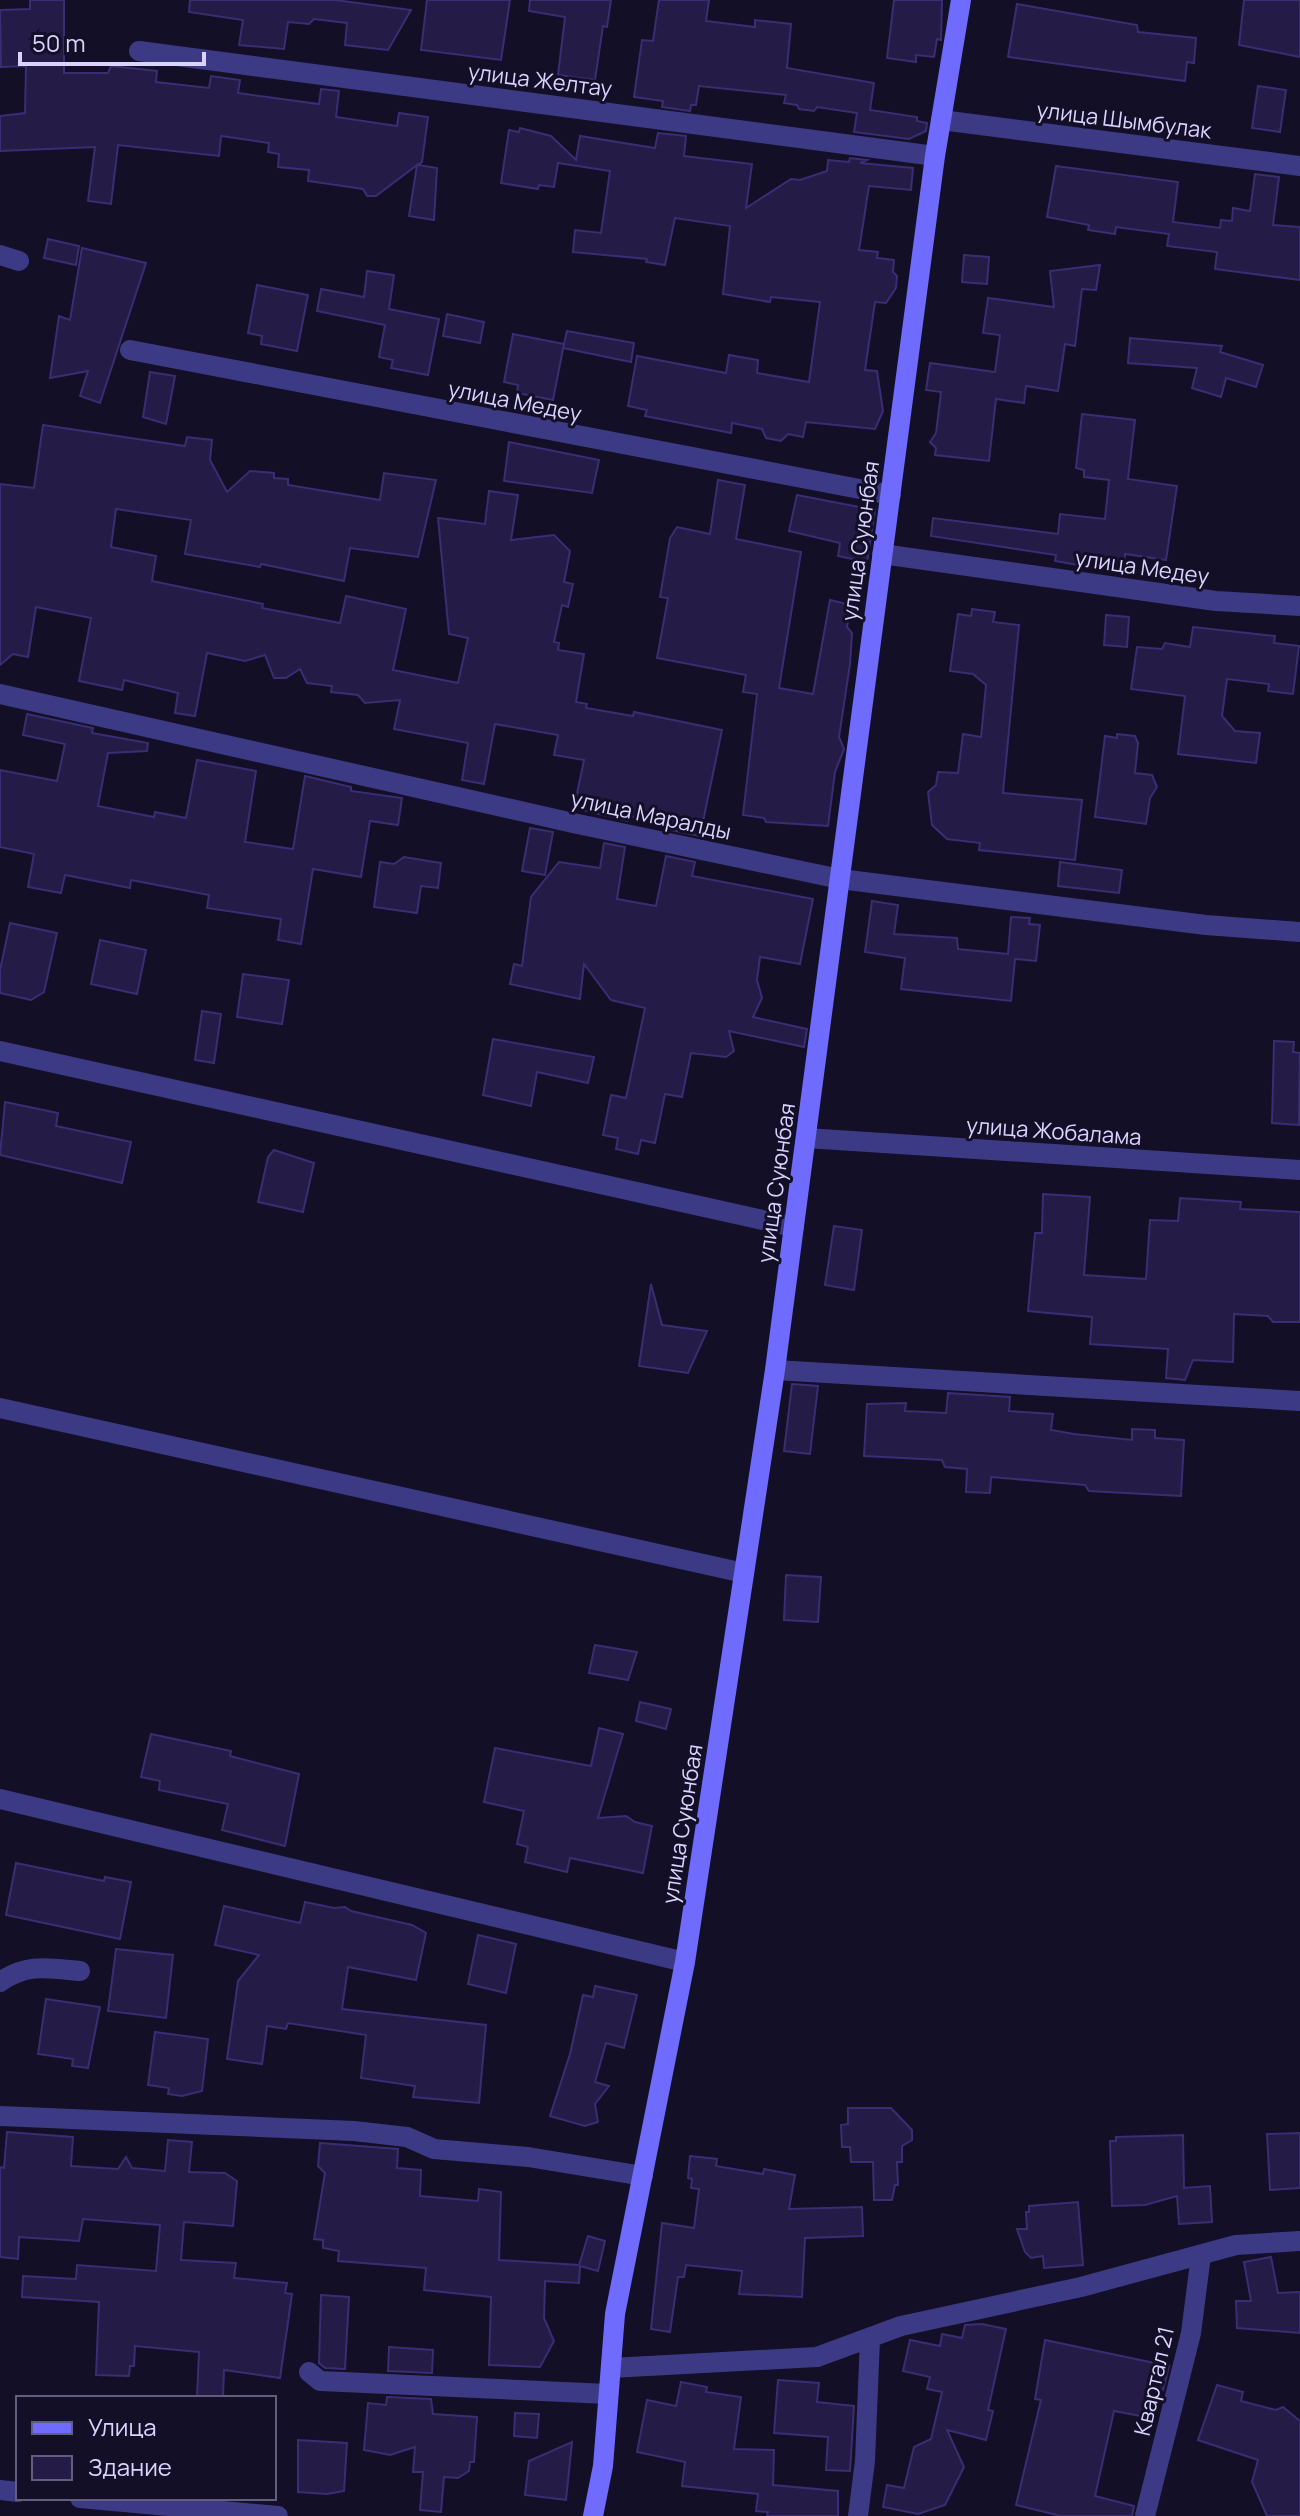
<svg xmlns="http://www.w3.org/2000/svg" width="1300" height="2516" viewBox="0 0 1300 2516" font-family="Manrope,sans-serif">
  <rect width="100%" height="100%" fill="#130f26"/>
  <g fill="#241b47" stroke="#3b2d73" stroke-width="2">
    <path d="M30 0H64V73H108L111 66 157 71 156 82 209 88 211 76 240 80 238 93 319 104 321 89 339 91 336 117 397 126 399 113 428 117 422 162 418 165 437 168 434 220 409 216 417 165 376 196H367L363 189 308 181 309 170 278 167 279 154 268 152 269 143 221 136 219 156 118 145 111 204 88 201 95 147 0 151V116L25 113 26 66 1 67 0 10 30 9Z"/>
    <path d="M190 0H335L411 10 388 50 345 45 347 23 314 19 309 24 288 22 284 49 239 45 243 20 189 12Z"/>
    <path d="M427 0H510L501 60 421 50Z"/>
    <path d="M530 0H611L607 27 603 26 595 80 558 75 565 17 529 11Z"/>
    <path d="M659 0H709L706 21 755 27V20L791 24 787 68 874 83 870 110 917 117V121L927 123 926 131 909 139 854 132 857 113 817 107 814 111 799 109 797 105 784 103 786 95 699 86 696 105H691L690 111 662 107 663 101 634 97 642 40 653 41Z"/>
    <path d="M894 0H942L941 40 937 39 934 57 916 55V62L887 58Z"/>
    <path d="M1244 0H1300V57L1239 45Z"/>
    <path d="M1017 4 1137 25 1138 32 1196 38 1194 63 1187 62 1185 81 1008 57Z"/>
    <path d="M1258 86 1286 90 1280 132 1252 128Z"/>
    <path d="M520 128 551 136 576 160 580 136 655 148 658 133 686 136 684 156 752 164 746 208 791 179 800 180 827 171 828 160 849 162 850 158 867 160 860 163 913 168 911 190 869 186 859 250 878 252 877 258 894 260 893 272 897 276 896 288 886 303 875 302 865 370 877 371 883 411 875 429 806 422 803 437 788 434 781 441 766 438 762 429 732 423 731 433 645 416 647 410 628 406 637 356 726 373 729 355 758 360 757 373 809 382 820 302 771 297 770 302 723 294 730 226 675 218 665 265 646 262 647 259 573 252 575 230 601 233 610 171 558 163 554 187 539 185 538 189 501 183 509 130 519 132Z"/>
    <path d="M1056 166 1178 182 1173 222 1220 228 1221 220 1232 221 1233 208 1250 211 1255 174 1279 177 1273 225 1300 227V280L1215 269 1217 252 1167 246 1169 234 1116 227 1115 234 1088 230 1089 225 1047 217Z"/>
    <path d="M48 239 79 246 76 265 44 258Z"/>
    <path d="M82 248 146 263 100 403 80 396 88 371 50 378 59 316 70 320Z"/>
    <path d="M964 255 989 257 987 284 962 282Z"/>
    <path d="M1100 265 1096 290 1082 289 1075 346 1065 344 1058 391 1026 386 1024 403 996 399 989 461 935 455 936 448 930 442 936 433 941 392 926 390 930 363 995 372 1000 335 983 333 988 298 1054 307 1050 271Z"/>
    <path d="M367 271 394 275 389 309 439 319 428 375 391 368 393 360 379 357 385 325 317 311 321 289 364 297Z"/>
    <path d="M257 285 308 295 297 351 261 344 262 336 248 333Z"/>
    <path d="M447 314 484 322 480 343 443 336Z"/>
    <path d="M567 331 634 343 631 362 563 348Z"/>
    <path d="M513 334 564 344 553 400 517 393 518 385 504 382Z"/>
    <path d="M1130 338 1222 346 1220 352 1263 365 1256 387 1226 378 1221 397 1192 388 1197 368 1128 363Z"/>
    <path d="M150 372 175 376 166 424 143 417Z"/>
    <path d="M1082 414 1135 420 1128 479 1177 486 1166 560 1125 554 1124 571 1101 569 1055 561 1056 555 931 536 933 518 1058 534 1060 514 1105 519 1109 480 1084 477V470L1076 468Z"/>
    <path d="M43 425 185 446 187 437 212 440 210 460 227 492 250 471 274 473V478L288 479V485L380 500 384 473 436 480 418 557 350 548 344 581 261 564 260 567 185 554 191 520 116 509 111 547 156 556 152 581 263 604 262 608 340 623 346 596 406 609 393 670 458 683 468 638 449 634 438 518 485 524 489 491 518 495 511 540 554 535 570 551 564 582 573 584 568 607 562 605 554 642 559 643 558 650 584 654 576 702 587 704 586 708 633 716 634 712 722 730 700 836 671 830 672 825 629 816 628 821 574 808 584 760 554 755 558 735 495 724 484 784 462 780 468 743 394 729 400 700 365 703 358 695 331 692 332 686 307 683 300 669 286 678H274L265 655 245 661 207 653 195 716 175 713 178 693 124 680 122 690 79 681 91 618 36 607 28 657 13 654 0 665V484L34 488Z"/>
    <path d="M509 442 599 460 592 493 504 481Z"/>
    <path d="M718 480 745 485 736 539 801 552 779 688 813 694 830 600 851 605 847 627 852 633 850 664 839 737 844 749 835 772 828 826 766 822 764 818 743 815 757 694 743 692 746 675 657 658 668 598 660 597 670 538 677 527 710 534Z"/>
    <path d="M797 495 875 510 867 562 838 556 840 543 789 531Z"/>
    <path d="M972 609 995 612 993 622 1019 625 1003 793 1082 800 1075 860 979 850 980 843 947 839 932 825 928 792 936 785 938 772 958 773 963 734 981 737 986 685 973 674 950 671 958 614 971 616Z"/>
    <path d="M1106 615 1129 617 1127 647 1104 645Z"/>
    <path d="M1193 627 1275 636 1274 643 1299 646 1293 694 1268 691 1269 684 1227 679 1222 716 1235 731 1260 733 1256 763 1178 754 1185 696 1131 689 1137 647 1162 649 1165 643 1190 647Z"/>
    <path d="M27 714 93 728 92 733 148 743 147 751 108 753 98 806 154 817 155 812 186 818 197 760 256 771 245 842 293 849 305 776 351 787V791L402 798 398 825 370 821 361 877 313 869 301 944 278 940 281 919 207 908 209 895 131 880 130 888 65 875 61 893 28 887 34 854 0 847V770L57 781 65 744 23 735Z"/>
    <path d="M1117 734 1135 736 1138 743 1135 773 1152 775 1157 787 1150 798 1146 824 1095 817 1105 736 1117 738Z"/>
    <path d="M530 828 553 832 545 875 522 871Z"/>
    <path d="M604 843 625 847 617 899 656 906 666 856 695 862 692 876 813 899 800 964 760 957 757 980 762 998 753 1017 807 1029 804 1047 729 1031 734 1051 726 1057 691 1053 682 1097 665 1094 655 1143 641 1140 638 1154 616 1149 618 1138 603 1135 611 1095 626 1098 645 1008 611 1000 584 964 580 999 510 984 514 964 522 966 531 897 559 862 600 868Z"/>
    <path d="M404 857 441 863 438 888 421 886 417 913 374 907 380 862 394 864Z"/>
    <path d="M1060 862 1122 870 1119 893 1058 886Z"/>
    <path d="M872 901 898 905 894 934 957 938 958 949 1008 954 1011 917 1030 918 1029 924 1040 925 1036 961 1015 959 1011 1001 901 989 905 958 865 952Z"/>
    <path d="M10 923 57 933 44 992 31 1000 0 993V970Z"/>
    <path d="M100 940 146 950 137 994 91 984Z"/>
    <path d="M243 974 289 980 282 1024 237 1017Z"/>
    <path d="M202 1011 221 1014 214 1063 195 1060Z"/>
    <path d="M493 1039 594 1057 588 1083 537 1072 531 1106 483 1095Z"/>
    <path d="M1274 1041 1294 1042 1293 1052 1300 1053 1299 1125 1272 1123Z"/>
    <path d="M5 1102 58 1113 56 1126 131 1142 122 1183 0 1155Z"/>
    <path d="M274 1150 314 1163 303 1212 258 1202 268 1157Z"/>
    <path d="M1043 1194 1090 1197 1084 1275 1146 1279 1150 1220 1178 1221 1180 1198 1241 1202 1240 1209 1300 1212V1322H1273L1268 1316 1234 1314 1233 1362 1193 1360 1185 1380 1166 1378 1168 1349 1090 1344 1092 1317 1028 1311 1035 1233H1042Z"/>
    <path d="M834 1226 862 1230 854 1290 825 1285Z"/>
    <path d="M651 1284 662 1325 707 1331 688 1373 639 1366Z"/>
    <path d="M792 1384 818 1386 810 1454 784 1451Z"/>
    <path d="M948 1393 1010 1397 1009 1411 1053 1414 1051 1430 1074 1434 1132 1440V1429L1155 1430V1438L1184 1440 1181 1496 1089 1491 1085 1485 991 1477 990 1493 966 1492 967 1469 945 1467 942 1460 864 1456 867 1404 906 1403 905 1411 946 1413Z"/>
    <path d="M786 1575 821 1577 818 1622 784 1620Z"/>
    <path d="M595 1645 637 1652 628 1680 589 1673Z"/>
    <path d="M640 1702 671 1709 666 1729 636 1721Z"/>
    <path d="M599 1728 623 1734 598 1818 626 1816 635 1822 652 1826 643 1873 570 1858 567 1872 525 1862 528 1847 517 1844 524 1811 484 1802 495 1748 591 1766Z"/>
    <path d="M151 1734 231 1751 230 1756 299 1774 285 1846 222 1830 228 1804 159 1790 160 1781 141 1777Z"/>
    <path d="M16 1863 104 1881 105 1877 131 1882 120 1939 6 1915Z"/>
    <path d="M305 1902 334 1908 345 1907 351 1911 412 1925 426 1933 416 1980 348 1967 342 2009 486 2025 479 2103 413 2097 415 2086 361 2078 366 2035 288 2023 286 2029 267 2026 262 2064 227 2059 238 1981 259 1955 215 1945 224 1906 300 1923Z"/>
    <path d="M478 1935 516 1944 506 1993 468 1984Z"/>
    <path d="M116 1949 173 1955 166 2018 108 2011Z"/>
    <path d="M595 1986 637 1995 624 2048 606 2043 595 2082 609 2086 595 2104 598 2122 585 2126 550 2116 570 2054 583 1995 593 1997Z"/>
    <path d="M46 1999 100 2007 88 2068 72 2066 73 2059 38 2054Z"/>
    <path d="M155 2032 208 2039 202 2091 182 2096 168 2094 169 2088 148 2085Z"/>
    <path d="M848 2108H891L912 2130V2140L902 2146V2162H897L898 2185H895L892 2200H874L873 2162H851L850 2147H842L841 2125 848 2124Z"/>
    <path d="M7 2132 73 2137 71 2166 118 2169 126 2157 132 2168 165 2171 168 2140 192 2142 189 2172 225 2173 237 2181 233 2226 184 2222 181 2260 236 2263 234 2278 287 2283 285 2293 292 2294 280 2378 224 2370 223 2398H197L199 2352 135 2346 134 2366H130L129 2376 96 2375 99 2302 22 2297 23 2276 76 2279 77 2265 156 2271 160 2225 83 2219 79 2241 19 2237 18 2259 0 2257V2167L4 2168Z"/>
    <path d="M1300 2133V2188L1270 2190 1267 2134Z"/>
    <path d="M1183 2135 1184 2188 1210 2186 1212 2222 1179 2224 1177 2196 1145 2205 1112 2206 1110 2141H1116V2137Z"/>
    <path d="M320 2143 398 2149 397 2168 421 2170 420 2196 478 2201 479 2189 501 2192 499 2260 579 2265 588 2236 605 2241 598 2271 580 2266 579 2283 545 2281 544 2318 554 2341 540 2367 489 2365 491 2297 424 2290 426 2268 338 2261 339 2251 323 2248V2240L314 2239 325 2173 318 2166Z"/>
    <path d="M690 2156 717 2159 716 2166 763 2174 764 2169 795 2175 789 2209 862 2207 863 2236 805 2238 802 2297 739 2294 742 2271 686 2265 684 2277H678L670 2332 651 2329 662 2223 694 2228 699 2189 691 2188 692 2179 688 2178Z"/>
    <path d="M1078 2202 1083 2265 1044 2268 1043 2256 1031 2258 1025 2252 1017 2229H1027L1026 2212H1029V2206Z"/>
    <path d="M1271 2257 1278 2293 1300 2292V2333L1237 2328 1236 2301H1251L1244 2262Z"/>
    <path d="M321 2295 349 2297 345 2369 325 2368 319 2363Z"/>
    <path d="M982 2324 1006 2329 988 2410 993 2411 986 2440 947 2430 964 2467 945 2505 918 2514 883 2507 887 2485 904 2488 914 2447 931 2439 942 2392 927 2389 930 2377 903 2371 910 2340 940 2346 942 2334 962 2338 965 2325Z"/>
    <path d="M1045 2340 1169 2366 1163 2390 1150 2387 1151 2418 1114 2411 1095 2496 1134 2506 1132 2516H1061L1016 2505 1041 2400 1035 2399Z"/>
    <path d="M389 2347 433 2350 432 2373 388 2371Z"/>
    <path d="M778 2380 819 2383 817 2402 854 2406 850 2471 826 2470 828 2437 774 2433Z"/>
    <path d="M681 2382 707 2387 706 2392 741 2397 734 2449 774 2450 773 2485 838 2491V2516H767L768 2512 756 2511 758 2494 682 2486 685 2462 637 2452 647 2400 676 2406Z"/>
    <path d="M1217 2385 1243 2392 1241 2401 1276 2410 1283 2407 1300 2421V2516H1267L1252 2482 1258 2460 1198 2440Z"/>
    <path d="M387 2397 431 2399 433 2414 477 2417 474 2462H470L469 2471 458 2478 444 2477 441 2512 420 2510 423 2472H413L415 2447 390 2455 364 2450 368 2403 386 2405Z"/>
    <path d="M515 2413 539 2414 537 2438 514 2436Z"/>
    <path d="M298 2440 347 2443 344 2491 327 2494 298 2492Z"/>
    <path d="M572 2442 566 2500 525 2495 529 2461Z"/>
  </g>
  <g fill="none" stroke-linecap="round" stroke-linejoin="round">
    <g stroke="#3d3a85" stroke-width="20">
      <path d="M139 51 935 156"/>
      <path d="M941 120 1300 166"/>
      <path d="M0 255 19 261"/>
      <path d="M130 350 891 495"/>
      <path d="M882 554 1216 601 1300 606"/>
      <path d="M0 694 573 823 840 879 1206 925 1300 932"/>
      <path d="M0 1051 794 1227"/>
      <path d="M806 1138 1300 1170"/>
      <path d="M775 1370 1300 1401"/>
      <path d="M0 1408 744 1573"/>
      <path d="M0 1799 685 1962"/>
      <path d="M0 1982C27 1963 48 1968 80 1971"/>
      <path d="M0 2116 354 2131 407 2137 434 2149 528 2157 643 2176"/>
      <path d="M611 2368 817 2357 901 2326 1081 2287 1236 2245 1300 2241"/>
      <path d="M309 2372 320 2381 608 2394"/>
      <path d="M0 2490 18 2492"/>
      <path d="M80 2498 278 2516"/>
      <path d="M858 2516 865 2461 870 2338"/>
      <path d="M1145 2516 1191 2333 1201 2255"/>
    </g>
    <path stroke="#6f6bff" stroke-width="20" d="M593 2516 603 2466 615 2314 685 1962 775 1370 935 156 961 0"/>
  </g>
  <g text-anchor="middle" stroke-width="6" stroke-linejoin="round" paint-order="stroke">
    <g font-size="22" fill="#d9d4ff" stroke="#130f26">
      <text transform="translate(540 80) rotate(7)" y="8">улица Желтау</text>
      <text transform="translate(1124 120) rotate(7)" y="8">улица Шымбулак</text>
      <text transform="translate(515 401) rotate(11)" y="8">улица Медеу</text>
      <text transform="translate(860 541) rotate(-82)" y="8">улица Суюнбая</text>
      <text transform="translate(1142 567) rotate(8)" y="8">улица Медеу</text>
      <text transform="translate(651 815) rotate(12)" y="8">улица Маралды</text>
      <text transform="translate(1054 1131) rotate(4)" y="8">улица Жобалама</text>
      <text transform="translate(776 1183) rotate(-82)" y="8">улица Суюнбая</text>
      <text transform="translate(682 1824) rotate(-81)" y="8">улица Суюнбая</text>
      <text transform="translate(1154 2381) rotate(-77)" y="8">Квартал 21</text>
    </g>
  </g>
  <rect x="16" y="2396" width="260" height="104" fill="#130f26" stroke="#625e7d" stroke-width="2"/>
  <rect x="32" y="2422" width="40" height="12" fill="#6f6bff" stroke="#625e7d" stroke-width="2"/>
  <text x="88" y="2436" font-size="24" fill="#d9d4ff">Улица</text>
  <rect x="32" y="2456" width="40" height="24" fill="#241b47" stroke="#625e7d" stroke-width="2"/>
  <text x="88" y="2476" font-size="24" fill="#d9d4ff">Здание</text>
  <path d="M20 52v12h184v-12" fill="none" stroke="#d9d4ff" stroke-width="4"/>
  <text x="32" y="52" font-size="24" fill="#d9d4ff" stroke="#130f26" stroke-width="6" paint-order="stroke">50 m</text>
</svg>
